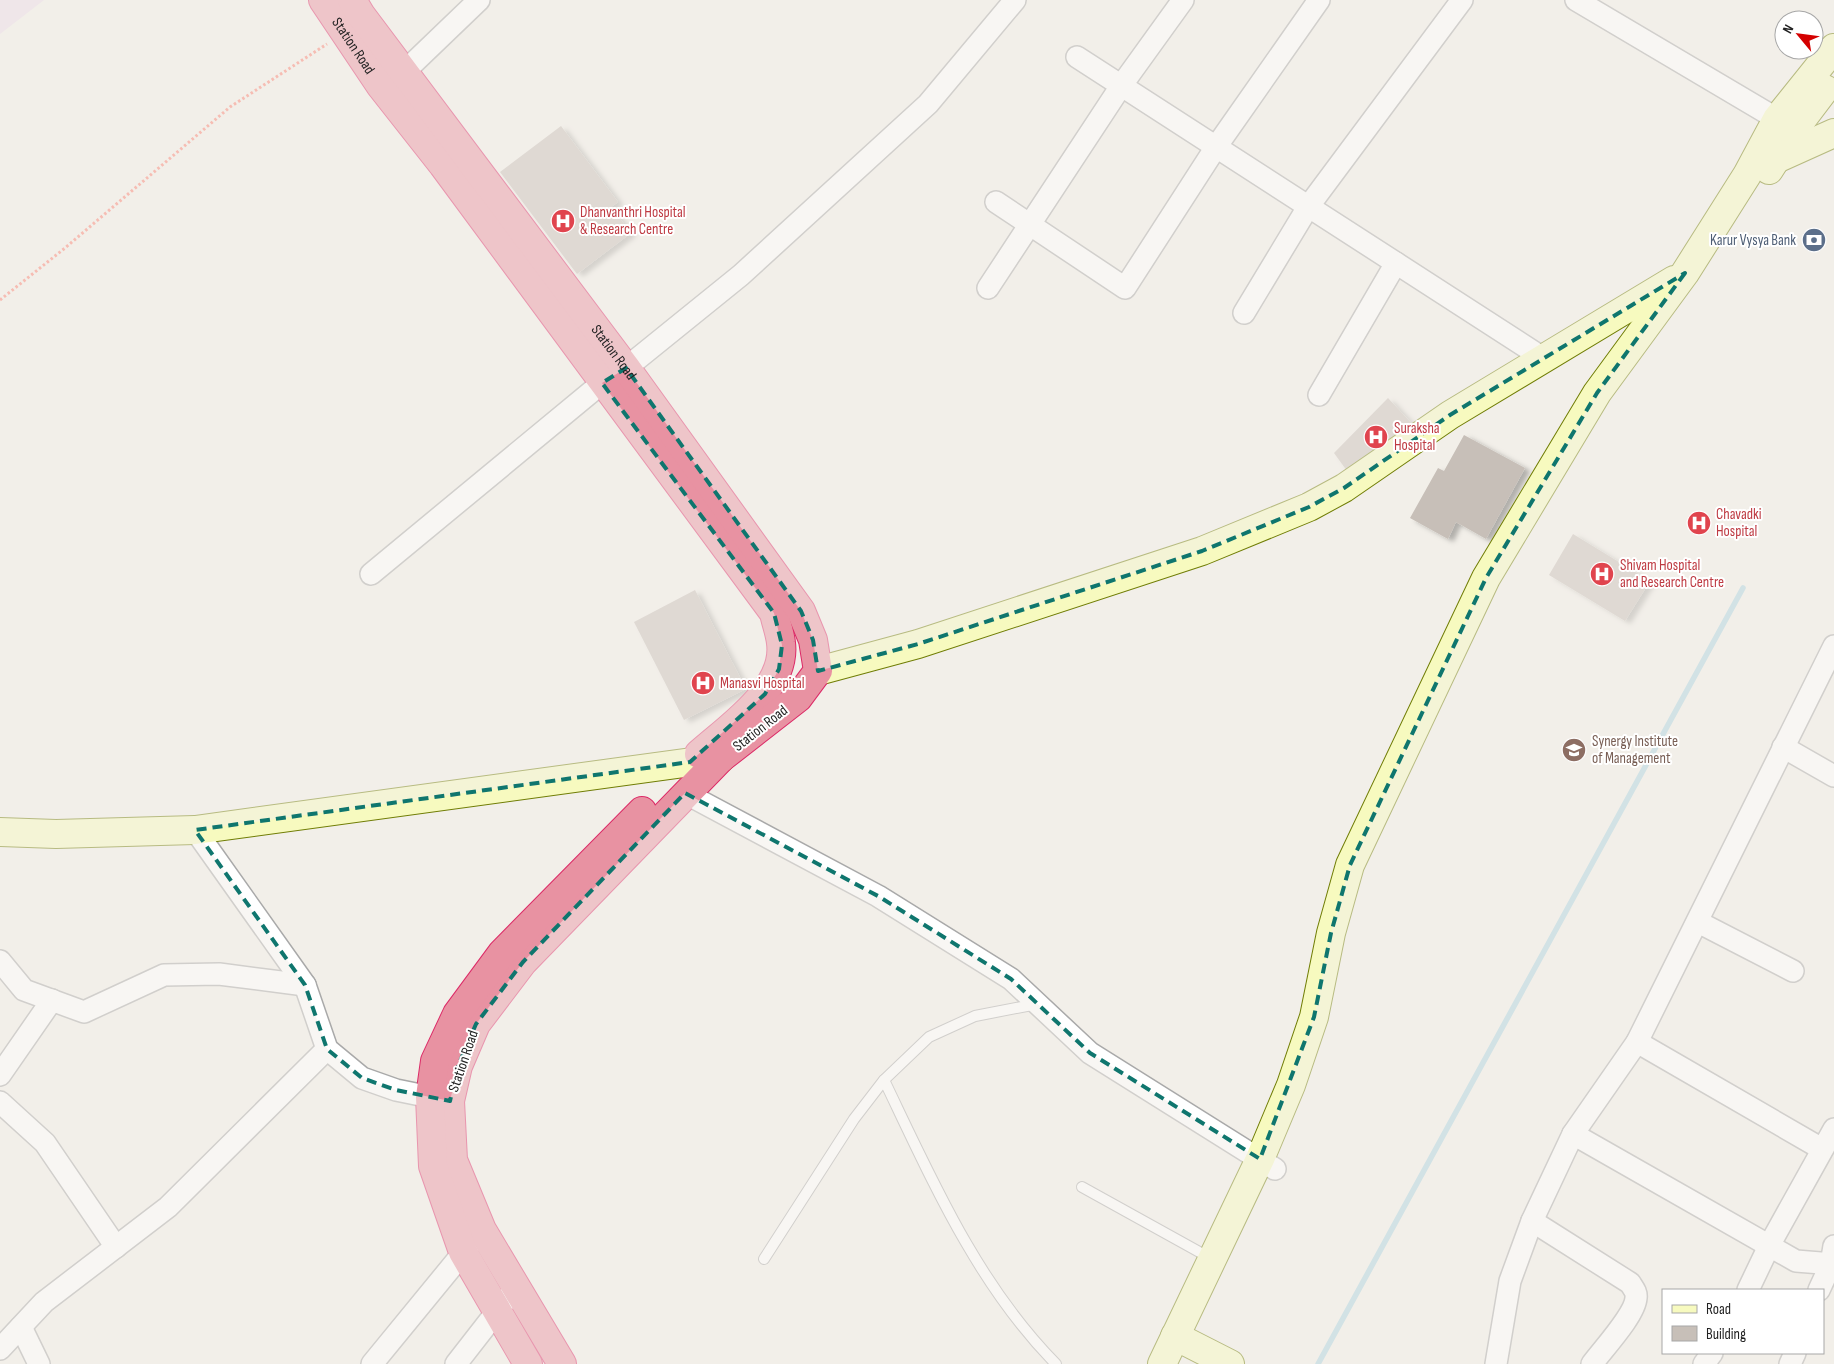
<svg xmlns="http://www.w3.org/2000/svg" width="1834" height="1364" viewBox="0 0 1834 1364" font-family="'Sofia Sans Condensed',sans-serif">
  <defs>
    <filter id="shadow"><feDropShadow dx="5.5" dy="3" stdDeviation="2.5" flood-color="#0004"/></filter>
  </defs>
  <rect width="100%" height="100%" fill="#f2efe9"/>
  <path fill="#ebdbe8" d="M0 0H44L0 34Z"/>
  <g fill="none" stroke-linecap="round" stroke-linejoin="round">
    <path stroke="#aad3df" stroke-width="5.5" d="M1318 1364 1743 588"/>
  </g>
  <g fill="#c7bfb8" filter="url(#shadow)">
    <path d="M561 126 618 202 611 207 631 233 577 274 500 172Z"/>
    <path d="M1388 398 1413 425 1350 475 1334 453Z"/>
    <path d="M1464 435 1525 468 1486 539 1456 522 1448 539 1410 518 1438 468 1444 471Z"/>
    <path d="M1573 534 1650 581 1625 621 1549 575Z"/>
    <path d="M695 590 746 689 684 720 634 622Z"/>
  </g>
  <g fill="none" stroke-linecap="round" stroke-linejoin="round">
    <g stroke="#a9a9a9" stroke-width="12">
      <g id="lane">
        <path d="M884 1080C932 1180 977 1284 1056 1364"/>
        <path d="M1082 1187 1212 1259"/>
        <path d="M764 1259 854 1119 884 1080 929 1037 975 1016 1037 1004"/>
      </g>
    </g>
    <g stroke="#a9a9a9" stroke-width="24">
      <g id="street">
        <path d="M1576 0 1777 119 1790 124"/>
        <path d="M1077 57 1543 358"/>
        <path d="M404 72 479 0"/>
        <path d="M996 202 1125 288 1216 147 1319 0"/>
        <path d="M988 288 1121 86 1183 0"/>
        <path d="M1244 313 1308 207 1462 0"/>
        <path d="M1319 395 1396 263"/>
        <path d="M371 574 602 383 626 368 741 275 928 104 1015 0"/>
        <path d="M1783 747 1834 776"/>
        <path d="M685 793 878 896 1011 979 1090 1053 1275 1169"/>
        <path d="M195 830 305 985 327 1049 362 1078 396 1090 445 1100"/>
        <path d="M1698 922 1793 971"/>
        <path d="M0 961 24 990 84 1012 164 975 219 974 305 985"/>
        <path d="M1637 1042 1822 1149"/>
        <path d="M0 1075 52 1000"/>
        <path d="M0 1102 45 1143 116 1247"/>
        <path d="M1573 1134 1796 1261 1834 1264"/>
        <path d="M1532 1221 1630 1283C1633 1288 1637 1292 1636 1298 1635 1315 1603 1349 1592 1364"/>
        <path d="M1748 1290 1770 1244 1834 1129"/>
        <path d="M1819 1290 1831 1264 1834 1246"/>
        <path d="M21 1327 39 1364"/>
        <path d="M0 1349 44 1302 168 1207 327 1049"/>
        <path d="M372 1364 472 1242"/>
        <path d="M456 1364 516 1287"/>
        <path d="M1496 1364 1510 1281 1532 1221 1573 1134 1637 1042 1834 646"/>
        <path d="M1704 1364 1712 1353"/>
        <path d="M1790 1364 1795 1353"/>
      </g>
    </g>
    <g stroke="#707d05" stroke-width="30">
      <g id="secondary">
        <path d="M1774 160 1834 133"/>
        <path d="M1769 170 1797 126 1825 89"/>
        <path d="M818 671 918 644 1202 551 1309 507 1344 488 1450 415 1674 280"/>
        <path d="M0 832 56 834 195 830 721 758"/>
        <path d="M1175 1336 1230 1364"/>
        <path d="M1162 1364 1260 1159 1291 1085 1314 1017 1331 933 1350 865 1486 578 1597 393 1685 273 1747 175 1777 119 1834 48"/>
      </g>
    </g>
    <g stroke="#dc2a67" stroke-width="30">
      <g id="highway">
        <path id="s1" d="M323 0 380 85 443 165 774 613C776 623 780 633 781 643 787 689 729 727 699 754"/>
        <path id="s2" d="M352 0 361 15 626 368 801 611 813 640 818 671 798 698 721 758 523 962 476 1024 458 1066 450 1101 453 1160 482 1230 562 1364"/>
        <path d="M528 1364 463 1252 433 1166 430 1097 435 1061 457 1014 502 953 642 811"/>
      </g>
    </g>
    <path stroke="#fa8072" stroke-width="3" stroke-dasharray="2.5 2.5" stroke-linecap="butt" d="M0 300 65 248 230 107 327 44"/>
    <use href="#lane" stroke="#fff" stroke-width="10"/>
    <use href="#street" stroke="#fff" stroke-width="21"/>
    <use href="#secondary" stroke="#f7fabf" stroke-width="28"/>
    <use href="#highway" stroke="#e892a2" stroke-width="28"/>
  </g>
  <path d="M0 0H1834V1364H0ZM1685 273 1597 393 1486 578 1350 865 1331 933 1314 1017 1260 1159 1090 1053 1011 979 878 896 685 793 523 962 476 1024 458 1066 450 1101 396 1090 362 1078 327 1049 305 985 195 830 690 762 765 694 779 669 782 645 774 613 602 383 626 368 801 611 813 640 818 671 918 644 1202 551 1309 507 1344 488 1450 415Z" fill="#f2efe9" fill-opacity=".55" fill-rule="evenodd"/>
  <path fill="none" stroke="#0f766e" stroke-width="4" stroke-dasharray="10 6" stroke-linejoin="round" d="M1685 273 1597 393 1486 578 1350 865 1331 933 1314 1017 1260 1159 1090 1053 1011 979 878 896 685 793 523 962 476 1024 458 1066 450 1101 396 1090 362 1078 327 1049 305 985 195 830 690 762 765 694 779 669 782 645 774 613 602 383 626 368 801 611 813 640 818 671 918 644 1202 551 1309 507 1344 488 1450 415Z"/>
  <defs>
    <g id="hospital-disc" transform="scale(1.25)"><circle r="9.5" fill="#e0444e" stroke="#fff"/><path d="M-5-5h3v3.5h4V-5h3V5h-3V1.5h-4V5h-3Z" fill="#fff"/></g>
    <g id="bank-disc" transform="scale(1.25)"><circle r="9.5" fill="#5c6f8a" stroke="#fff"/><path d="M-6-4H6V4H-6ZM0-2.3a2.3 2.3 0 1 0 0 4.6a2.3 2.3 0 1 0 0-4.6Z" fill="#fff"/></g>
    <g id="university-disc" transform="scale(1.25)"><circle r="9.5" fill="#8d6e63" stroke="#fff"/><path d="M0-5L7-2L0 1L-7-2ZM-4 1L0 2.5L4 1V4Q0 6-4 4Z" fill="#fff"/></g>
  </defs>
  <g fill-rule="evenodd">
    <use href="#hospital-disc" x="563" y="221"/>
    <use href="#bank-disc" x="1814" y="240"/>
    <use href="#hospital-disc" x="1376" y="437"/>
    <use href="#hospital-disc" x="1699" y="523"/>
    <use href="#hospital-disc" x="1602" y="574"/>
    <use href="#hospital-disc" x="703" y="683"/>
    <use href="#university-disc" x="1574" y="750"/>
  </g>
  <g text-anchor="middle" stroke-width="4" stroke-linejoin="round" paint-order="stroke">
    <g font-size="15" fill="#222" stroke="#fff">
      <text dy="5" stroke="none"><textPath href="#s1" startOffset="55">Station Road</textPath></text>
      <text dy="5" stroke="none"><textPath href="#s2" startOffset="439">Station Road</textPath></text>
      <text transform="translate(760 728) rotate(-38)" y="5">Station Road</text>
      <text transform="translate(463 1061) rotate(-71)" y="5">Station Road</text>
    </g>
    <g font-size="15" fill="#be3a42" stroke="#fff" text-anchor="start">
      <text x="580" y="217">Dhanvanthri Hospital<tspan x="580" dy="17">&amp; Research Centre</tspan></text>
      <text x="1394" y="433">Suraksha<tspan x="1394" dy="17">Hospital</tspan></text>
      <text x="1716" y="519">Chavadki<tspan x="1716" dy="17">Hospital</tspan></text>
      <text x="1620" y="570">Shivam Hospital<tspan x="1620" dy="17">and Research Centre</tspan></text>
      <text x="720" y="688">Manasvi Hospital</text>
    </g>
    <g font-size="15" fill="#4e5e75" stroke="#fff" text-anchor="end">
      <text x="1796" y="245">Karur Vysya Bank</text>
    </g>
    <g font-size="15" fill="#785e54" stroke="#fff" text-anchor="start">
      <text x="1592" y="746">Synergy Institute<tspan x="1592" dy="17">of Management</tspan></text>
    </g>
  </g>
  <rect x="1662" y="1289" width="162" height="65" fill="#ffffff" stroke="#a7a7a7"/>
  <rect x="1672" y="1305" width="25" height="8" fill="#f7fabf" stroke="#a7a7a7"/>
  <text x="1706" y="1314" font-size="15" fill="#222222">Road</text>
  <rect x="1672" y="1326" width="25" height="15" fill="#c7bfb8" stroke="#a7a7a7"/>
  <text x="1706" y="1339" font-size="15" fill="#222222">Building</text>
  <g transform="translate(1799 35) rotate(299)"><circle r="24" fill="#ffffff" stroke="#a7a7a7"/>
  <path d="M0-4L9 19L0 12L-9 19Z" fill="#d40000"/>
  <text y="-8" font-size="14" font-weight="bold" text-anchor="middle" fill="#222222">N</text>
  </g>
</svg>
